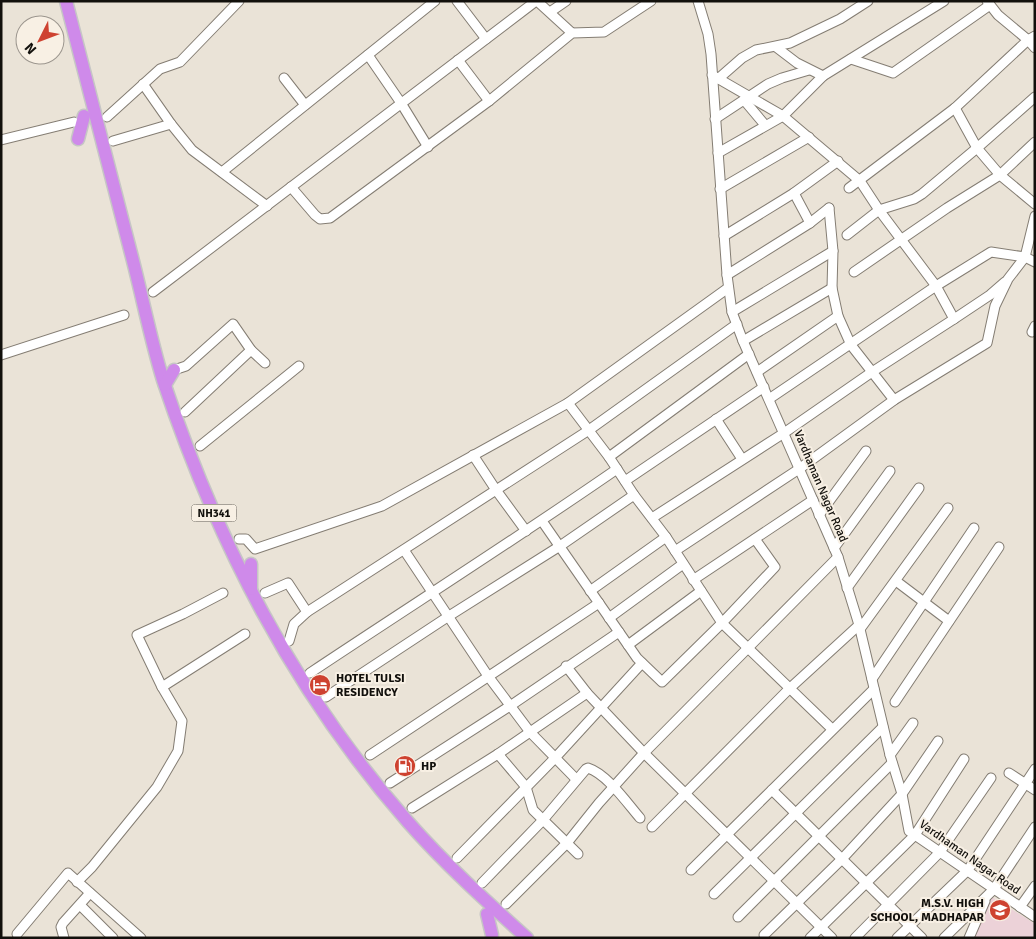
<svg xmlns="http://www.w3.org/2000/svg" width="1036" height="939" viewBox="0 0 1036 939" font-family="Signika,sans-serif">
  <rect width="100%" height="100%" fill="#eae3d7"/>
  <path fill="#ecd2d8" d="M992 897 1035 924V938H974Z"/>
  <g fill="none" stroke-linecap="round" stroke-linejoin="round">
    <g stroke="#847d73" stroke-width="11">
      <g id="minor">
        <path d="M457 1 486 39"/>
        <path d="M537 1 572 33"/>
        <path d="M698 1 708 34 711 54 727 275 732 312 743 341 838 557 859 625 890 755 902 794 909 831 1035 917"/>
        <path d="M987 1 998 15 1028 40 1035 48"/>
        <path d="M550 12 566 1"/>
        <path d="M776 47 797 63 823 76"/>
        <path d="M368 55 401 103 428 147"/>
        <path d="M851 59 893 73 990 5"/>
        <path d="M458 60 489 101"/>
        <path d="M712 75 783 116 860 181 879 210 936 286 954 319"/>
        <path d="M284 78 305 105"/>
        <path d="M718 79 742 58 756 50 790 43 840 19 868 1"/>
        <path d="M143 84 171 124 192 150 267 206"/>
        <path d="M744 100 765 125"/>
        <path d="M955 108 977 148 1000 175 1035 204"/>
        <path d="M107 117 160 69 180 62 239 1"/>
        <path d="M715 119 768 84 782 78 809 70"/>
        <path d="M1 140 74 122"/>
        <path d="M113 141 171 124"/>
        <path d="M718 153 783 116 823 76 944 1"/>
        <path d="M222 172 435 1"/>
        <path d="M291 187 315 215 320 219 330 218 489 101 572 33 604 32 651 1"/>
        <path d="M849 188 955 108 1028 40 1035 36"/>
        <path d="M720 189 809 137"/>
        <path d="M794 193 810 223"/>
        <path d="M829 208 833 251 832 288 838 316 851 345 894 400"/>
        <path d="M847 235 879 210 914 199 922 194 977 148 1035 97"/>
        <path d="M724 236 794 193 838 161"/>
        <path d="M854 272 947 208 1000 175 1035 142"/>
        <path d="M727 275 810 223 829 208"/>
        <path d="M153 292 536 1"/>
        <path d="M732 312 833 251"/>
        <path d="M1032 332 1035 326"/>
        <path d="M743 341 832 288"/>
        <path d="M1 355 124 315"/>
        <path d="M174 370 186 366 233 324 251 350 265 363"/>
        <path d="M757 372 838 316"/>
        <path d="M769 399 936 286 991 252 1025 257 1035 262"/>
        <path d="M568 403 609 457 634 495 666 537 722 623 832 729"/>
        <path d="M185 412 251 350"/>
        <path d="M716 419 742 459"/>
        <path d="M200 446 299 366"/>
        <path d="M473 455 496 490 526 531"/>
        <path d="M609 457 749 354"/>
        <path d="M625 481 764 387"/>
        <path d="M819 515 866 451"/>
        <path d="M652 518 784 433 872 372 954 319 990 295 1005 282"/>
        <path d="M542 521 637 658 662 682 722 623 775 567 755 539"/>
        <path d="M239 539H246L255 549 382 506 568 403 728 288"/>
        <path d="M834 548 890 471"/>
        <path d="M404 550 488 676 530 732 576 779"/>
        <path d="M675 551 799 469 894 400 987 343 995 306 1008 279 1025 257 1035 216"/>
        <path d="M693 580 813 500"/>
        <path d="M896 581 949 621"/>
        <path d="M847 588 919 488"/>
        <path d="M590 591 666 537"/>
        <path d="M265 593 288 583 307 612"/>
        <path d="M609 618 683 564"/>
        <path d="M860 629 948 508"/>
        <path d="M289 641 294 624 307 612 589 430 737 324"/>
        <path d="M628 645 701 591"/>
        <path d="M566 666 587 693 644 753 832 938"/>
        <path d="M310 673C412 605 516 539 617 469"/>
        <path d="M872 679 974 528"/>
        <path d="M162 687 245 634"/>
        <path d="M326 697 449 616 560 546 634 495"/>
        <path d="M895 702 999 547"/>
        <path d="M498 754 526 787 533 810 578 854"/>
        <path d="M370 755 599 603"/>
        <path d="M890 755 913 723"/>
        <path d="M1009 773 1035 790"/>
        <path d="M390 783 510 706 619 632"/>
        <path d="M772 790 922 938"/>
        <path d="M412 808 498 754 587 693"/>
        <path d="M652 827 789 689 859 625"/>
        <path d="M457 858 555 758 642 663"/>
        <path d="M691 870 874 689"/>
        <path d="M77 882 92 867 157 787 178 751 182 721 162 687 137 635 183 614 223 593"/>
        <path d="M482 883 543 820 586 769 588 768C607 774 627 803 640 818"/>
        <path d="M714 894 883 727"/>
        <path d="M506 904 567 843 599 803 644 753 838 557"/>
        <path d="M80 905 113 938"/>
        <path d="M1020 907 1035 886"/>
        <path d="M738 917 892 763"/>
        <path d="M17 934 68 873 141 938"/>
        <path d="M764 935 842 859 902 794 938 741"/>
        <path d="M64 938 61 927 63 923 90 893"/>
        <path d="M810 938 915 835 964 759"/>
        <path d="M855 938 940 852 991 778"/>
        <path d="M897 938 968 870 1035 769"/>
        <path d="M944 938 994 889 1035 827"/>
        <path d="M969 938 985 901"/>
      </g>
    </g>
    <g stroke="#c6c6c5" stroke-width="15">
      <g id="highway">
        <path d="M66 1C88 88 111 174 133 261 143 300 151 341 163 380 218 544 294 692 408 822 445 864 486 901 527 938"/>
        <path d="M78 139 84 116"/>
        <path d="M165 385 174 370"/>
        <path d="M251 564V589"/>
        <path d="M487 914 492 935"/>
      </g>
    </g>
    <use href="#minor" stroke="#fff" stroke-width="9"/>
    <use href="#highway" stroke="#cf8aea" stroke-width="12"/>
  </g>
  <defs>
    <g id="hotel-disc" transform="scale(1.125)"><circle r="9.5" fill="#ce4230" stroke="#f8f0e4"/><path d="M-6-4.5h1.5V1H6V5H4.5V3h-9V5H-6ZM-4 0a1.8 1.8 0 1 1 3.6 0ZM.5 0V-2.5h3Q6-2.5 6 0Z" fill="#fff"/></g>
    <g id="fuel-disc" transform="scale(1.125)"><circle r="9.5" fill="#ce4230" stroke="#f8f0e4"/><path d="M-5.5-6h7V0h2V4h1.3V-2.5L3-4.5l.8-.8L6-3V5H2.5V1h-1V6h-7ZM-4.2-4.7v3.2H.2V-4.7Z" fill="#fff"/></g>
    <g id="school-disc" transform="scale(1.125)"><circle r="9.5" fill="#ce4230" stroke="#f8f0e4"/><path d="M0-5L7-2L0 1L-7-2ZM-4 1L0 2.5L4 1V4Q0 6-4 4Z" fill="#fff"/></g>
  </defs>
  <g fill-rule="evenodd">
    <use href="#hotel-disc" x="320" y="685"/>
    <use href="#fuel-disc" x="405" y="766"/>
    <use href="#school-disc" x="1000" y="910"/>
  </g>
  <g text-anchor="middle" stroke-width="4" stroke-linejoin="round" paint-order="stroke">
    <rect fill="#f8f0e4" stroke="#57534d" stroke-width="1" x="191.5" y="504.5" width="45" height="17" rx="4"/>
    <g font-size="11" font-weight="bold" fill="#12100c">
      <text x="214" y="517">NH341</text>
    </g>
    <g font-size="12" fill="#12100c" stroke="#f8f0e4">
      <text transform="translate(821 486) rotate(67)" y="4">Vardhaman Nagar Road</text>
      <text transform="translate(970 857) rotate(35)" y="4">Vardhaman Nagar Road</text>
    </g>
    <g font-size="12" font-weight="bold" fill="#12100c" stroke="#f8f0e4" text-anchor="start">
      <text x="336" y="682">HOTEL TULSI<tspan x="336" dy="14">RESIDENCY</tspan></text>
      <text x="421" y="770">HP</text>
      <text x="984" y="907" text-anchor="end">M.S.V. HIGH<tspan x="984" dy="14">SCHOOL, MADHAPAR</tspan></text>
    </g>
  </g>
  <rect width="1036" height="939" fill="none" stroke="#12100c" stroke-width="5"/>
  <g transform="translate(40 40) rotate(228)"><circle r="24" fill="#f8f0e4" stroke="#9c968e"/>
  <path d="M0-4L9 19L0 12L-9 19Z" fill="#ce4230"/>
  <text y="-8" font-size="14" font-weight="bold" text-anchor="middle" fill="#12100c">N</text>
  </g>
</svg>
